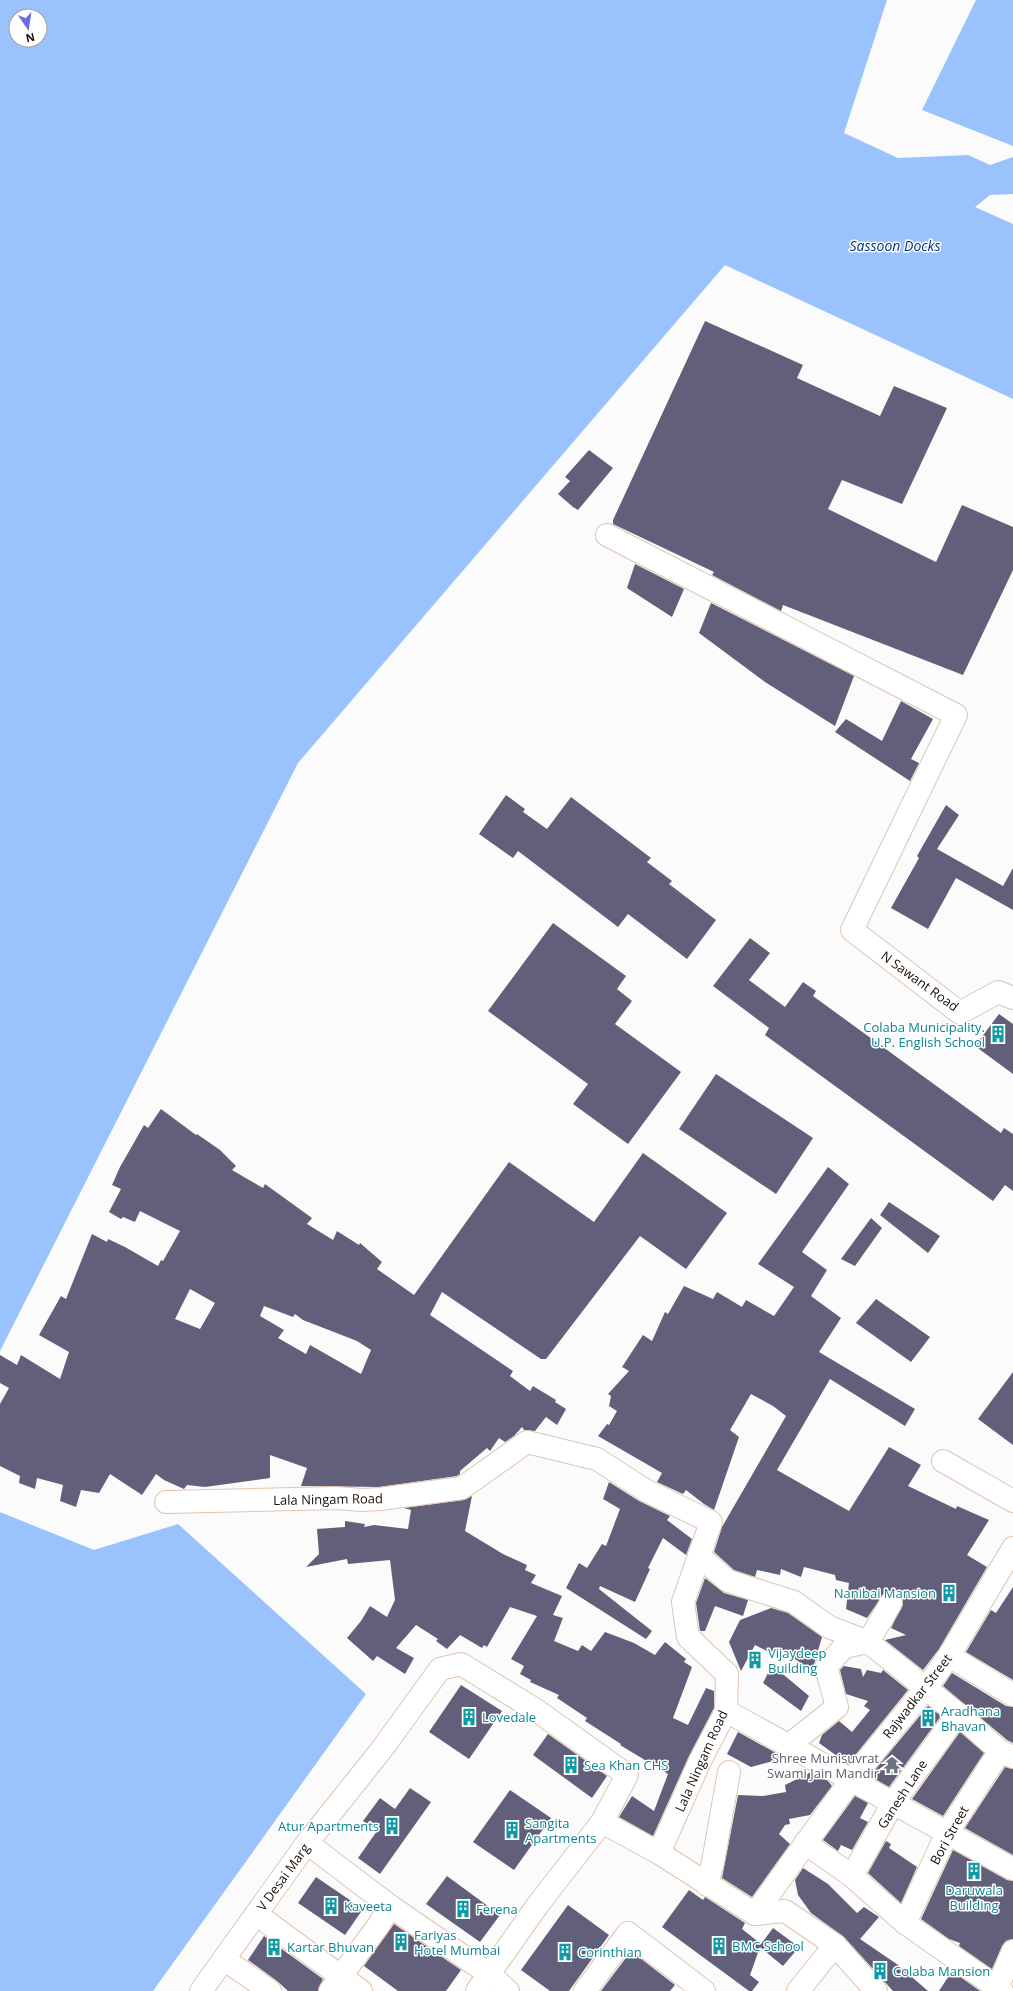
<svg xmlns="http://www.w3.org/2000/svg" width="1013" height="1991" viewBox="0 0 1013 1991" font-family="'Open Sans',sans-serif">
  <rect width="100%" height="100%" fill="#fbfbfb"/>
  <g fill="#9ac2fc" fill-rule="evenodd">
    <path d="M0 0H887L844 133 898 158 968 155 990 165 1013 157V194L990 195 975 207 1013 224V399L725 265 298 763 0 1351ZM16 16H40V40H16Z"/>
    <path d="M976 0H1013V146L922 110Z"/>
    <path d="M0 1512 94 1550 178 1524 366 1694 153 1991H0Z"/>
  </g>
  <g fill="#625f7a" fill-rule="evenodd">
    <path d="M705 321 803 365 797 378 880 416 894 386 947 408 902 504 842 480 828 509 936 562 962 505 1013 527V570L963 675 783 605 781 611 712 575 714 572 613 524V520Z"/>
    <path d="M589 450 613 468 578 510 573 507 558 494 570 481 565 477Z"/>
    <path d="M635 564 684 589 672 617 627 588Z"/>
    <path d="M711 603 854 676 835 726 765 682 699 633Z"/>
    <path d="M901 701 933 719 911 759 919 763 910 781 835 732 846 719 882 741Z"/>
    <path d="M506 795 525 809 523 812 547 829 571 797 651 858 647 862 672 881 669 884 716 920 687 959 628 914 618 927 518 851 513 858 479 834Z"/>
    <path d="M946 805 959 815 937 849 1003 886 1013 868V910L956 878 928 929 891 908 919 858 917 856Z"/>
    <path d="M553 923 626 976 617 989 632 1001 615 1024 681 1072 628 1144 573 1104 588 1084 488 1011Z"/>
    <path d="M750 938 770 953 749 980 785 1007 803 982 816 991 813 996 1001 1133 1004 1128 1013 1134V1191L1005 1185 993 1201 765 1035 769 1028 713 986Z"/>
    <path d="M999 1014 1013 1024V1074L975 1046Z"/>
    <path d="M716 1074 813 1138 776 1194 679 1129Z"/>
    <path d="M161 1109 196 1135 197 1134 220 1150 236 1166 232 1170 263 1188 265 1184 312 1218 307 1224 333 1240 337 1231 359 1245 360 1243 382 1262 377 1269 414 1295 509 1162 594 1222 643 1153 727 1213 686 1269 640 1236 546 1359H541L442 1292 430 1315 513 1371 510 1376 530 1391 533 1386 556 1400 555 1402 566 1409 557 1425 546 1417 535 1431 524 1430 522 1427 514 1436 505 1442 499 1438 490 1451 487 1448 460 1471V1474L457 1476 379 1487 301 1486 307 1468 270 1455V1478L205 1487 187 1485 184 1489 164 1480 156 1474 142 1495 110 1474 99 1493 81 1490 76 1507 60 1501 63 1485 37 1478 35 1489 19 1483 20 1476 0 1466V1404L9 1388 0 1383V1355L17 1365 21 1355 60 1379 69 1352 39 1335 61 1296 66 1299 92 1234 107 1242 108 1239 125 1247 158 1266 161 1260 163 1261 180 1231 140 1211 135 1222 123 1217 121 1219 109 1212 121 1189 112 1185 120 1167 144 1125 148 1128ZM190 1289 215 1303 200 1329 175 1319ZM264 1306 293 1317 295 1314 303 1320 357 1341 371 1350 361 1374 310 1345 306 1354 278 1338 284 1330 260 1316Z"/>
    <path d="M828 1167 849 1184 802 1252 827 1270 811 1296 841 1318 819 1352 915 1409 905 1426 830 1379 777 1470 849 1511 889 1447 921 1465 908 1486 956 1509 957 1506 989 1520 967 1555 987 1567 939 1649 923 1670 885 1640 906 1635 891 1628 903 1604 902 1597 897 1592 891 1591 885 1592 867 1618 846 1609 849 1583 836 1580 835 1575 804 1567 801 1577 781 1569 780 1575 757 1570 755 1577 734 1570 714 1552 722 1527 786 1416 773 1406 751 1394 730 1430 739 1437 714 1510 704 1504 686 1490 683 1494 657 1482 662 1473 598 1436 607 1424 609 1425 617 1411 609 1406 611 1396 608 1394 629 1371 622 1367 643 1335 652 1341 665 1312 668 1314 684 1286 713 1299 717 1292 742 1307 746 1300 774 1316 794 1287 758 1264Z"/>
    <path d="M889 1202 940 1236 928 1253 880 1215Z"/>
    <path d="M871 1218 882 1228 855 1266 841 1259Z"/>
    <path d="M876 1299 930 1337 911 1362 856 1323Z"/>
    <path d="M1013 1372V1445L978 1419Z"/>
    <path d="M609 1482 639 1501 670 1516 667 1520 692 1539 686 1555 663 1538 648 1568 650 1569 635 1602 600 1586 599 1589 652 1631 646 1639 566 1588 579 1563 587 1568 602 1544 606 1546 620 1509 603 1499Z"/>
    <path d="M472 1496 465 1531 503 1554 527 1565 525 1570 536 1575 531 1583 562 1596 553 1615 563 1618 554 1641 578 1651 582 1645 591 1651 605 1632 634 1643 655 1655 665 1642 686 1659 684 1662 692 1667 673 1718 688 1725 706 1688 714 1691V1708L689 1756 653 1836 619 1817 632 1796 654 1811 668 1774 620 1745 621 1744 585 1721 587 1718 557 1698 559 1695 530 1682 531 1680 520 1674 524 1666 511 1659 537 1616 510 1607 487 1647 484 1645 482 1648 460 1635 447 1649 436 1641 438 1639 416 1625 396 1648 414 1658 405 1674 377 1656 373 1661 347 1638 361 1621 370 1606 387 1617 395 1600 390 1560 348 1564 347 1559 306 1567 319 1554 317 1529 345 1527V1521L365 1524 364 1527 374 1525 408 1529 411 1510 404 1508 464 1500Z"/>
    <path d="M705 1578 724 1593 748 1600 743 1616 715 1606 705 1631H700L696 1603Z"/>
    <path d="M1013 1587V1680L966 1652 991 1610 996 1613Z"/>
    <path d="M771 1608 788 1613 822 1637 812 1671 778 1647 773 1654 755 1645 741 1671 729 1642 740 1620Z"/>
    <path d="M772 1665 809 1696 801 1711 763 1683Z"/>
    <path d="M844 1666 861 1669 863 1677 867 1670 881 1673 883 1670 908 1690 848 1764 819 1743 822 1735 839 1721 852 1732 870 1710 864 1706 868 1701 846 1694 840 1670Z"/>
    <path d="M952 1673 1006 1706 1013 1707V1743L1007 1740 943 1686Z"/>
    <path d="M461 1685 502 1711 469 1759 429 1732Z"/>
    <path d="M928 1706 941 1716 889 1787 870 1776Z"/>
    <path d="M738 1732 785 1758 751 1767 727 1754Z"/>
    <path d="M960 1732 984 1753 943 1816 912 1799Z"/>
    <path d="M548 1734 607 1776 592 1798 533 1755Z"/>
    <path d="M1005 1767 1013 1769V1855L965 1828Z"/>
    <path d="M811 1772 828 1781 832 1786 810 1815 789 1819 790 1824 785 1825 779 1834 790 1844 752 1897 722 1878 738 1795 763 1796 786 1792 785 1785Z"/>
    <path d="M410 1788 431 1802 380 1874 358 1858 377 1831 363 1821 380 1798 395 1809Z"/>
    <path d="M510 1790 551 1818 514 1870 473 1842Z"/>
    <path d="M855 1796 868 1803 860 1818 868 1822 852 1850 841 1845 838 1851 823 1840Z"/>
    <path d="M886 1841 891 1844 889 1848 917 1867 901 1903 868 1873Z"/>
    <path d="M953 1850 1007 1880 1013 1881V1939L1006 1941 1002 1946 992 1969 959 1946 960 1943 949 1939 921 1919Z"/>
    <path d="M803 1868 828 1884 857 1913 864 1907 879 1917 860 1939 907 1971 906 1972 928 1991H893L844 1937 811 1913 798 1895 795 1880Z"/>
    <path d="M447 1876 500 1915 480 1942 426 1904Z"/>
    <path d="M316 1877 363 1909 345 1935 298 1903Z"/>
    <path d="M689 1890 703 1900 705 1897 745 1923 742 1929 761 1944 773 1928 799 1947 783 1966 760 1947 750 1975 759 1982 752 1991H749L662 1927Z"/>
    <path d="M568 1905 609 1935 569 1991H550L521 1970Z"/>
    <path d="M394 1924 461 1970 446 1991H398L364 1966Z"/>
    <path d="M264 1936 323 1979 318 1991H288L277 1981 248 1960Z"/>
    <path d="M631 1951 675 1985 670 1991H601Z"/>
    <path d="M952 1971 980 1991H939Z"/>
  </g>
  <g fill="none" stroke-linecap="round" stroke-linejoin="round">
    <g stroke="#e1c4b0" stroke-width="24">
      <g id="minor">
        <path d="M607 535 956 715 852 930 960 1013 998 992 1013 998"/>
        <path d="M943 1461 1013 1501"/>
        <path d="M166 1502 336 1498 362 1500 380 1499 462 1488 527 1442 597 1459 645 1490 711 1522 683 1602 688 1637 727 1674 726 1711 700 1761 659 1853"/>
        <path d="M699 1556 728 1581 794 1602 829 1627 868 1642 958 1714 1000 1751 1013 1757"/>
        <path d="M949 1656 1013 1695"/>
        <path d="M726 1711 1013 1869"/>
        <path d="M789 1745 837 1707 826 1667 844 1647 868 1642 891 1603"/>
        <path d="M602 1822 659 1853 755 1914 785 1911 835 1945 876 1991"/>
        <path d="M307 1843 390 1906 489 1974 508 1991"/>
        <path d="M805 1843 852 1876 905 1923 1002 1991"/>
        <path d="M852 1876 893 1803 958 1714"/>
        <path d="M707 1885 713 1862 729 1772"/>
        <path d="M256 1914 361 1991"/>
        <path d="M755 1914 851 1780 926 1688 949 1656 1013 1548"/>
        <path d="M905 1923 947 1833 1000 1751"/>
        <path d="M225 1960 270 1991"/>
        <path d="M997 1988 1013 1951"/>
        <path d="M201 1991 307 1843 382 1749 440 1669 461 1664 536 1710 627 1775 602 1822 537 1906 477 1991"/>
        <path d="M330 1991 378 1926 390 1906"/>
        <path d="M585 1991 628 1933 704 1991"/>
        <path d="M798 1991 835 1945"/>
      </g>
    </g>
    <use href="#minor" stroke="#fff" stroke-width="22"/>
  </g>
  <defs>
    <g id="building-bare" transform="scale(1.38)"><path d="M-4-6H4V6H1V3H-1V6H-4ZM-2.5-4.3h1.7v1.8h-1.7ZM.8-4.3h1.7v1.8H.8ZM-2.5-1h1.7V.8h-1.7ZM.8-1h1.7V.8H.8Z" fill="#0f9aa8" stroke="#fff" stroke-width="2.5" paint-order="stroke"/></g>
    <g id="temple-bare" transform="scale(1.38)"><path d="M0-6L5-2H3V0L6.5 2.5H4V6H1.5V3h-3V6H-4V2.5H-6.5L-3 0V-2H-5Z" fill="#6b7280" stroke="#fff" stroke-width="2.5" paint-order="stroke"/></g>
  </defs>
  <g fill-rule="evenodd">
    <use href="#building-bare" x="998" y="1034"/>
    <use href="#building-bare" x="949" y="1593"/>
    <use href="#building-bare" x="755" y="1660"/>
    <use href="#building-bare" x="469" y="1717"/>
    <use href="#building-bare" x="928" y="1718"/>
    <use href="#building-bare" x="571" y="1765"/>
    <use href="#temple-bare" x="892" y="1765"/>
    <use href="#building-bare" x="392" y="1826"/>
    <use href="#building-bare" x="512" y="1830"/>
    <use href="#building-bare" x="974" y="1871"/>
    <use href="#building-bare" x="331" y="1906"/>
    <use href="#building-bare" x="463" y="1909"/>
    <use href="#building-bare" x="401" y="1942"/>
    <use href="#building-bare" x="719" y="1946"/>
    <use href="#building-bare" x="274" y="1947"/>
    <use href="#building-bare" x="565" y="1952"/>
    <use href="#building-bare" x="880" y="1971"/>
  </g>
  <g text-anchor="middle" stroke-width="3" stroke-linejoin="round" paint-order="stroke">
    <g font-size="13" fill="#190f08" stroke="#fff">
      <text transform="translate(920 981) rotate(36)" y="5">N Sawant Road</text>
      <text transform="translate(328 1499) rotate(-1)" y="5">Lala Ningam Road</text>
      <text transform="translate(917 1696) rotate(-52)" y="5">Rajwadkar Street</text>
      <text transform="translate(701 1761) rotate(-66)" y="5">Lala Ningam Road</text>
      <text transform="translate(902 1794) rotate(-57)" y="5">Ganesh Lane</text>
      <text transform="translate(949 1835) rotate(-61)" y="5">Bori Street</text>
      <text transform="translate(283 1877) rotate(-54)" y="5">V Desai Marg</text>
    </g>
    <g font-size="13" fill="#0d838f" stroke="#fff" text-anchor="start">
      <text x="985" y="1032" text-anchor="end">Colaba Municipality.<tspan x="985" dy="15">U.P. English School</tspan></text>
      <text x="936" y="1598" text-anchor="end">Nanibai Mansion</text>
      <text x="768" y="1658">Vijaydeep<tspan x="768" dy="15">Building</tspan></text>
      <text x="941" y="1716">Aradhana<tspan x="941" dy="15">Bhavan</tspan></text>
      <text x="482" y="1722">Lovedale</text>
      <text x="584" y="1770">Sea Khan CHS</text>
      <text x="525" y="1828">Sangita<tspan x="525" dy="15">Apartments</tspan></text>
      <text x="379" y="1831" text-anchor="end">Atur Apartments</text>
      <text x="974" y="1895" text-anchor="middle">Daruwala<tspan x="974" dy="15">Building</tspan></text>
      <text x="344" y="1911">Kaveeta</text>
      <text x="476" y="1914">Ferena</text>
      <text x="414" y="1940">Fariyas<tspan x="414" dy="15">Hotel Mumbai</tspan></text>
      <text x="732" y="1951">BMC School</text>
      <text x="287" y="1952">Kartar Bhuvan</text>
      <text x="578" y="1957">Corinthian</text>
      <text x="893" y="1976">Colaba Mansion</text>
    </g>
    <g font-size="13" fill="#5b616d" stroke="#fff" text-anchor="end">
      <text x="879" y="1763">Shree Munisuvrat<tspan x="879" dy="15">Swami Jain Mandir</tspan></text>
    </g>
    <g font-size="14" font-style="italic" fill="#043472" stroke="#fff">
      <text x="895" y="251">Sassoon Docks</text>
    </g>
  </g>
  <g transform="translate(28 28) rotate(167)"><circle r="19" fill="#ffffff" stroke="#a39f9c"/>
  <path d="M0-3L7 15L0 10L-7 15Z" fill="#6c6be5"/>
  <text y="-6" font-size="11" font-weight="bold" text-anchor="middle" fill="#190f08">N</text>
  </g>
</svg>
